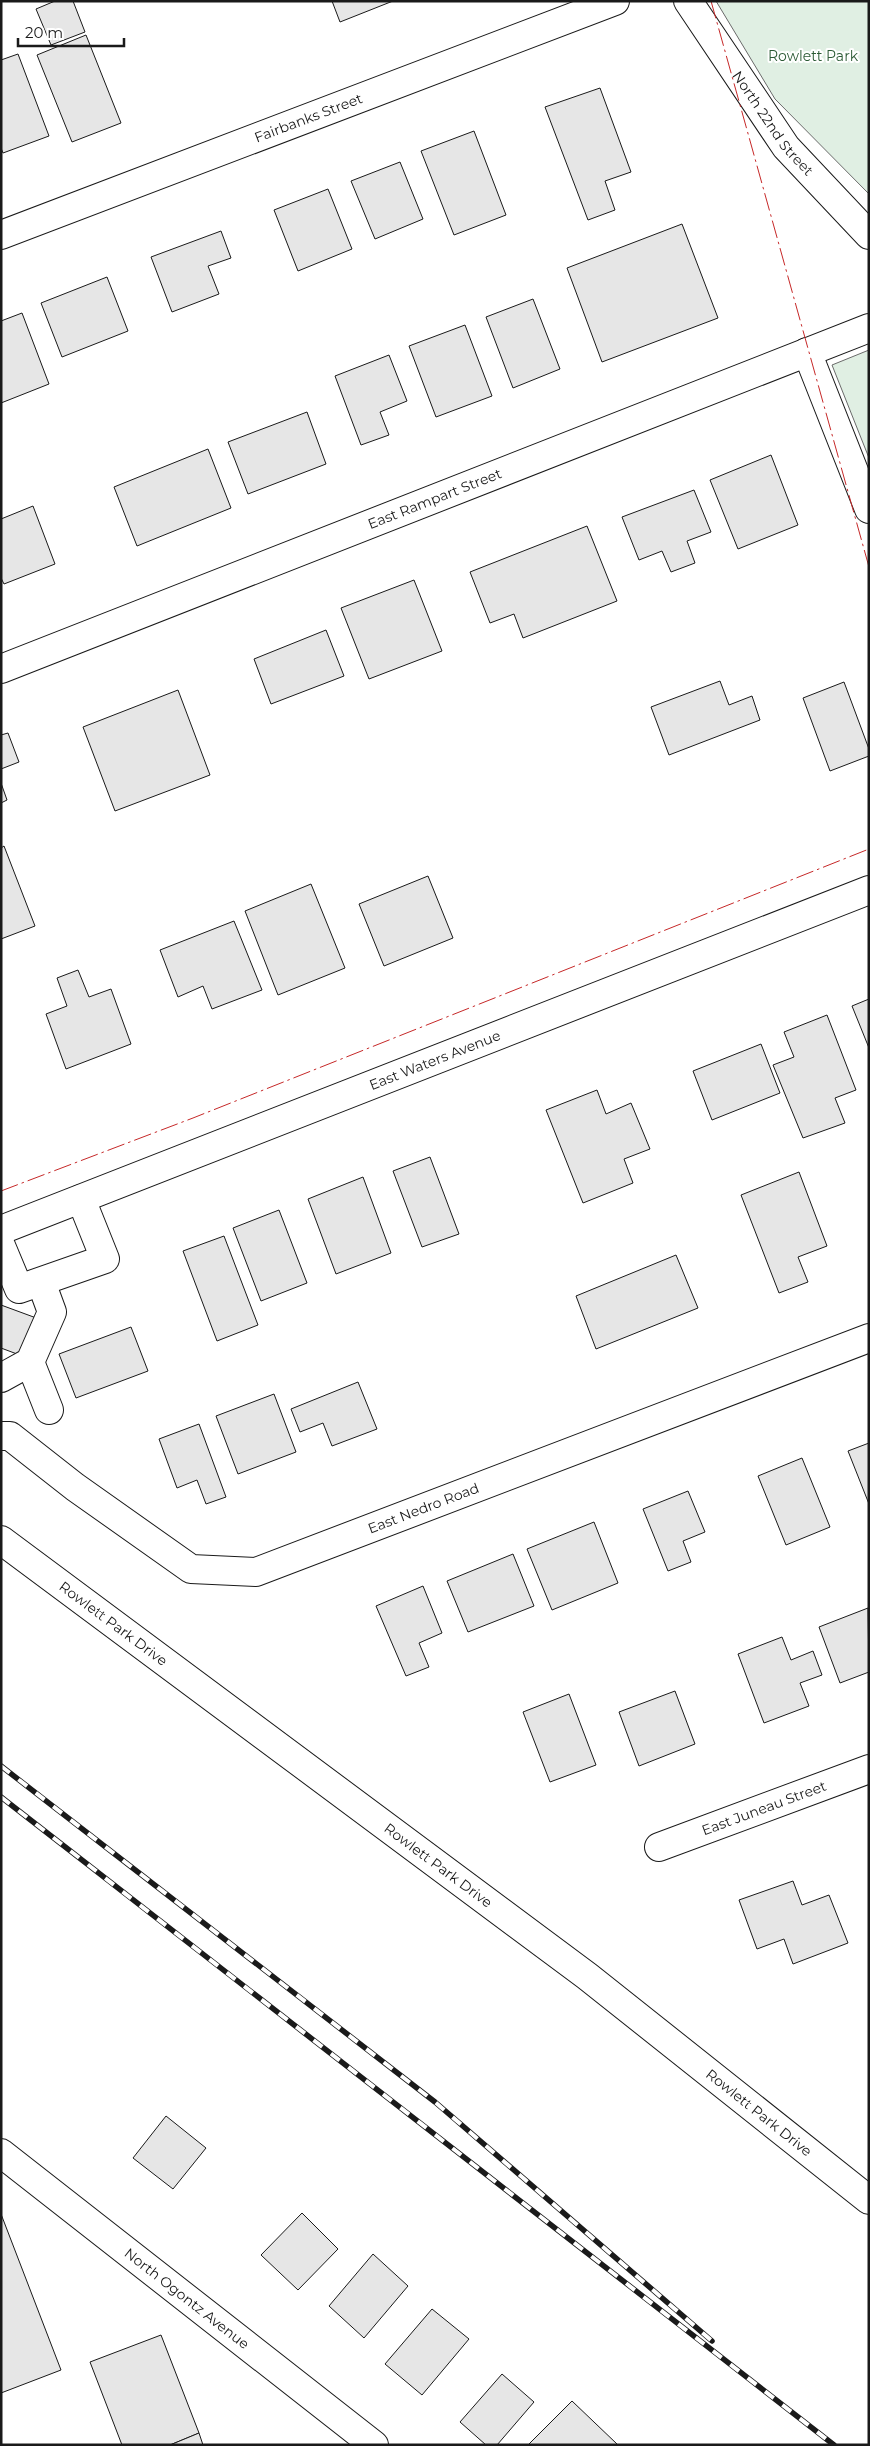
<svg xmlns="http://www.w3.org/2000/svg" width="870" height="2446" viewBox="0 0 870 2446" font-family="Montserrat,sans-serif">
  <rect width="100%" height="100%" fill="#fff"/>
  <g fill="#e0efe3" stroke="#6a6a6a">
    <path d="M716 1H869V194L775 99Z"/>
    <path d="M869 350V458L832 365Z"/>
  </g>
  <g fill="#e6e6e6" stroke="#1a1a1a">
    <path d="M55 1H73L85 32 51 45 36 9Z"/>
    <path d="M332 1H393L340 22Z"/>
    <path d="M86 35 121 123 72 142 37 55Z"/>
    <path d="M18 54 49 136 3 153 1 148V60Z"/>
    <path d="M600 88 631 172 605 181 615 210 588 220 545 107Z"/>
    <path d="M474 131 506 215 454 235 421 151Z"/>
    <path d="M400 162 423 219 375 239 351 181Z"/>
    <path d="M328 189 352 249 298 271 274 210Z"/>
    <path d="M682 224 718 318 602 362 567 268Z"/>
    <path d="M221 231 231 258 208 266 219 294 172 312 151 257Z"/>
    <path d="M107 277 128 331 62 357 41 303Z"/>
    <path d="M533 299 560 369 513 388 486 317Z"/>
    <path d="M22 313 49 384 1 403V321Z"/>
    <path d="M465 325 492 396 436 417 409 346Z"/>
    <path d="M389 355 407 401 380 412 389 435 361 445 335 376Z"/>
    <path d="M307 412 326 464 248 494 228 442Z"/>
    <path d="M208 449 231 508 137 546 114 487Z"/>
    <path d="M771 455 798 525 738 549 710 480Z"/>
    <path d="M694 490 711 532 687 541 695 563 671 572 662 551 639 560 622 517Z"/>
    <path d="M33 506 55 564 4 584 1 578V519Z"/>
    <path d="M587 526 617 601 523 638 514 614 490 623 470 572Z"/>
    <path d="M414 580 442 651 369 679 341 608Z"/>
    <path d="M326 630 344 676 271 704 254 659Z"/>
    <path d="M720 681 729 705 752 696 760 720 669 755 651 707Z"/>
    <path d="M844 682 869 749V756L830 771 803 698Z"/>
    <path d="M178 690 210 775 115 811 83 727Z"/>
    <path d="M8 733 19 762 1 769V735Z"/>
    <path d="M1 783 7 800 1 803Z"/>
    <path d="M4 846 35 926 1 939V848Z"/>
    <path d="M428 876 453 938 384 966 359 904Z"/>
    <path d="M311 884 345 968 278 995 245 911Z"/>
    <path d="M234 921 262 990 212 1009 203 986 178 997 160 950Z"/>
    <path d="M78 970 89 997 111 989 131 1044 66 1069 46 1014 67 1006 57 978Z"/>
    <path d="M869 999V1048L852 1006Z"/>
    <path d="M827 1015 856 1090 835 1098 845 1123 803 1138 773 1065 794 1057 784 1032Z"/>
    <path d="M761 1044 780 1093 712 1120 693 1071Z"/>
    <path d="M597 1090 606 1114 631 1103 650 1149 624 1159 633 1183 583 1203 546 1110Z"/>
    <path d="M430 1157 459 1234 422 1247 393 1171Z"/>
    <path d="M799 1172 827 1246 798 1257 808 1282 779 1293 741 1195Z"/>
    <path d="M363 1177 391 1253 336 1274 308 1199Z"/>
    <path d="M279 1210 307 1283 261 1301 233 1228Z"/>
    <path d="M224 1236 258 1325 217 1341 183 1251Z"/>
    <path d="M676 1255 698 1308 596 1349 576 1296Z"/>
    <path d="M1 1305 39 1319 25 1357 1 1348Z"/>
    <path d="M131 1327 148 1371 76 1398 59 1354Z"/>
    <path d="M358 1382 377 1429 332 1446 323 1423 300 1432 291 1409Z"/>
    <path d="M274 1394 296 1452 238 1474 216 1416Z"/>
    <path d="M199 1424 226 1497 206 1504 197 1480 177 1488 159 1439Z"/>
    <path d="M869 1443V1504L848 1451Z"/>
    <path d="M802 1458 830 1527 786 1545 758 1476Z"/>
    <path d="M688 1491 705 1532 683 1541 691 1562 668 1571 643 1509Z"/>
    <path d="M594 1522 618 1583 552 1610 527 1549Z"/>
    <path d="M513 1554 534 1606 468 1632 447 1581Z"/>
    <path d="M423 1586 442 1633 419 1643 429 1667 406 1676 376 1606Z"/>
    <path d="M868 1608 869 1672 840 1683 819 1627Z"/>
    <path d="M782 1637 791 1660 813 1651 822 1675 800 1683 809 1706 764 1723 738 1654Z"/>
    <path d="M675 1691 695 1744 639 1766 619 1712Z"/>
    <path d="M569 1694 596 1765 550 1782 523 1712Z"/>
    <path d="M793 1881 802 1905 829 1895 848 1943 793 1964 784 1939 757 1949 739 1900Z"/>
    <path d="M166 2116 206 2148 173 2189 133 2158Z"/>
    <path d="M302 2213 338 2249 298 2290 261 2255Z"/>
    <path d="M1 2214 61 2370 1 2393Z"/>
    <path d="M373 2254 408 2286 364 2338 329 2306Z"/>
    <path d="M432 2309 469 2339 422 2395 385 2364Z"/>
    <path d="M161 2335 199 2433 170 2445H122L90 2362Z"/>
    <path d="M502 2374 534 2402 497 2445H486L460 2422Z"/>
    <path d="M572 2401 617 2444 616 2445H528Z"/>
    <path d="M199 2433 203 2445H170Z"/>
  </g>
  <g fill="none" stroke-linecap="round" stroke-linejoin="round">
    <g stroke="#1a1a1a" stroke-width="30">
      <g id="minor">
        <path id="s1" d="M688 1 786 147 869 235"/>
        <path id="s2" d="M1 235 615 1"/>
        <path d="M807 352 869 509"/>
        <path id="s3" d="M1 669 869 328"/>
        <path id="s4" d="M1 1230 869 890"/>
        <path d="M1 1246 19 1289 105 1259 81 1199"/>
        <path d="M30 1362 49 1410"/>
        <path d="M1 1378 30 1362 52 1312 41 1282"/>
        <path id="s5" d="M1 1436H10L75 1487 191 1569 256 1572 869 1338"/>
        <path id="s6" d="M1 1540 587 1976 869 2200"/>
        <path id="s7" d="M659 1847 869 1769"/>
        <path id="s8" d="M1 2153 374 2445"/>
      </g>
    </g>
    <use href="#minor" stroke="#fff" stroke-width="28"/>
    <g stroke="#1a1a1a" stroke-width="5.5">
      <g id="rail">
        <path d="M1 1766 435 2102 712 2341"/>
        <path d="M1 1797 834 2445"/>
      </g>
    </g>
    <use href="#rail" stroke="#fff" stroke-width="4" stroke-dasharray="11" stroke-linecap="butt"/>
    <g stroke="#c62828" stroke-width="1" stroke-dasharray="18 4 2.5 4" stroke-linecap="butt">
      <path d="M711 1 869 567"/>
      <path d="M1 1191 193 1118 869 849"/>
    </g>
  </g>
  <g text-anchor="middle" stroke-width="4" stroke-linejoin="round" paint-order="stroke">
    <g font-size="14" fill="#2b5a34" stroke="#fff">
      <text x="813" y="61">Rowlett Park</text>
    </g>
    <g font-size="14" fill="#1a1a1a" stroke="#fff">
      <text dy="5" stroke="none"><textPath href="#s2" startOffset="329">Fairbanks Street</textPath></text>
      <text dy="5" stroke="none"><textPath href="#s1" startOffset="149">North 22nd Street</textPath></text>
      <text dy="5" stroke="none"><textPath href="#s3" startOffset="466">East Rampart Street</textPath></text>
      <text dy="5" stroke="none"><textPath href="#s4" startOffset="466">East Waters Avenue</textPath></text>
      <text dy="5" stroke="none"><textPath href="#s5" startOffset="478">East Nedro Road</textPath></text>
      <text dy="5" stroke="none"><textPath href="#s6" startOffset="140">Rowlett Park Drive</textPath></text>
      <text dy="5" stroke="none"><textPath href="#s7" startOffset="112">East Juneau Street</textPath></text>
      <text dy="5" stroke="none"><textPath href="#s6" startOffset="545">Rowlett Park Drive</textPath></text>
      <text dy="5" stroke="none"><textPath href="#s6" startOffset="950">Rowlett Park Drive</textPath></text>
      <text dy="5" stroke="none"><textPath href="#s8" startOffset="236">North Ogontz Avenue</textPath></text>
    </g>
  </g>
  <rect width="870" height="2446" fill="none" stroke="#1a1a1a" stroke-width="5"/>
  <path d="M18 38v8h106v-8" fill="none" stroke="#1a1a1a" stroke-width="2.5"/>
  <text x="25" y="38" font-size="15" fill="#1a1a1a" stroke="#ffffff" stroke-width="4" paint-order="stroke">20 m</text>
</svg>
